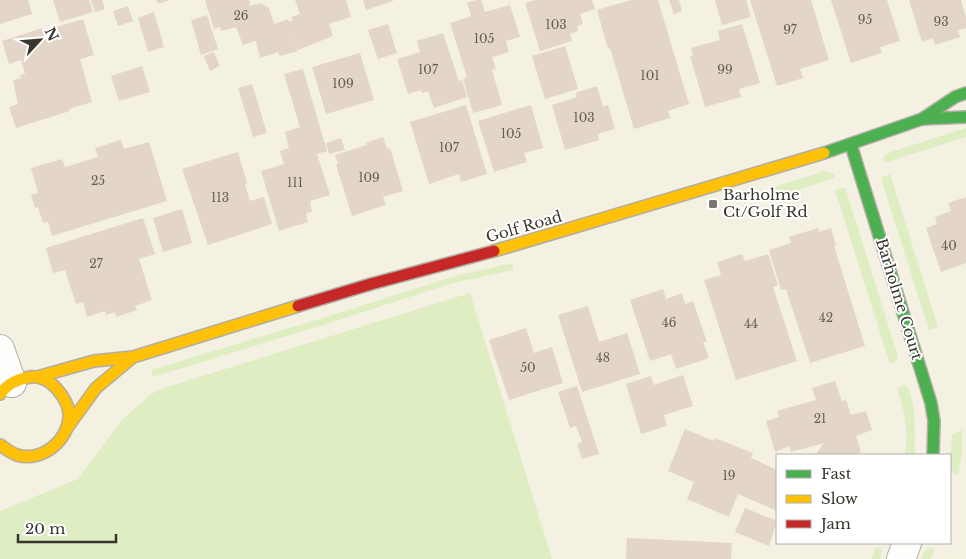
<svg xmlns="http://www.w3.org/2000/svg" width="966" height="559" viewBox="0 0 966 559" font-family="'Libre Baskerville',serif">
  <rect width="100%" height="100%" fill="#f4f0e2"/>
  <g fill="#dfedc2">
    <path d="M966 128V137L887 162 883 161 885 155 891 152Z"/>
    <path d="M825 171 835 174V178L772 198 770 190 774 187Z"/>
    <path d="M890 174 938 327 929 330 882 182V177Z"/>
    <path d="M841 188H845L847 193 898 357 896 361 890 364 835 190Z"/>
    <path d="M513 263V270L453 283 329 323 153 377 151 370 323 318 452 277Z"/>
    <path d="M470 293 552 559H0V511L78 479 122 420 151 394 164 388Z"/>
    <path d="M904 385 907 386C917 406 915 433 915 455H905C909 432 904 410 897 388Z"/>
    <path d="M962 430V452L958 476 950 470 952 434Z"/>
    <path d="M876 547 882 550 880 559H871Z"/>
    <path d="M929 548H935L931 559H921L924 551Z"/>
  </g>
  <g fill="#e3d6c8">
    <path d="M0 0H28L32 14 0 24Z"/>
    <path d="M53 0H89L93 12 60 22Z"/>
    <path d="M91 0H102L105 9 95 12Z"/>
    <path d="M156 0H170L158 4Z"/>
    <path d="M205 0H249L250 6 261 3 269 8 274 24 288 19 289 22 293 21 291 17 300 14 295 0H346L351 17 329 24 333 36 298 50 293 33 298 51 280 56 278 52 260 58 256 41 243 45 236 27 221 31 220 27 214 29Z"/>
    <path d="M363 0H393V1L366 10Z"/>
    <path d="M476 0H481L485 12 510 5 520 37 506 41 509 52 492 57 496 69 492 70 502 105 473 113 463 79 467 77 450 23 471 16 467 3Z"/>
    <path d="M535 0H592L595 9 580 14 583 24 577 26 578 31 570 34 572 41 540 51 525 3Z"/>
    <path d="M631 0H658L689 104 668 111 670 118 634 129 610 48 608 49 597 10Z"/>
    <path d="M669 0H679L682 11 674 14Z"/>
    <path d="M715 0H746L751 17 722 25Z"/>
    <path d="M750 0H811L829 60 800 69 803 78 777 86Z"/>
    <path d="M831 0H887L900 41 880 47 882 53 851 63Z"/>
    <path d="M909 0H961L966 17V28L958 30 960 37 935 45 933 38 922 42Z"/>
    <path d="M128 6 133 21 118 26 113 11Z"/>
    <path d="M154 12 164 47 148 52 138 18Z"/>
    <path d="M207 15 218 49 201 55 191 20Z"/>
    <path d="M83 19 94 55 80 59 92 102 69 109 70 111 16 128 9 107 18 104 13 80 21 78 20 75 25 74 21 60 9 64 2 41 42 28 43 31Z"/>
    <path d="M388 24 397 53 378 59 368 30Z"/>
    <path d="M742 24 760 83 739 89 741 97 705 107 690 56 693 55 691 48 720 40 718 31Z"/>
    <path d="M443 33 459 81 462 80 467 97 434 108 428 91 422 93 421 90 408 94 397 59 420 52 417 41Z"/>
    <path d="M565 46 578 89 545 99 532 56Z"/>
    <path d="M214 52 220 66 210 71 204 56Z"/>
    <path d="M360 53 374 100 326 114 312 67Z"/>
    <path d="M142 66 150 92 119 101 111 76Z"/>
    <path d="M303 69 327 151 317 154 330 195 310 201 312 212 306 213 308 222 279 231 261 171 284 164 280 151 289 148 285 132 300 127 284 74Z"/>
    <path d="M252 84 267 133 253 137 238 88Z"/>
    <path d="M597 86 603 107 608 105 615 129 598 134 599 140 565 150 552 105 577 97 575 93Z"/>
    <path d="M466 105 487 174 461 182 459 174 429 184 410 122Z"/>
    <path d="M531 105 543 148 524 153 527 162 494 172 478 121Z"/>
    <path d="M383 137 387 149 390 148 403 191 383 197 386 205 352 216 336 165 338 164 335 155 367 145 366 143Z"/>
    <path d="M341 138 345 150 329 154 326 143Z"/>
    <path d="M121 140 124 149 149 142 167 201 52 236 48 222 43 223 38 207 35 208 31 195 38 193 31 168 62 159 65 167 98 157 95 148Z"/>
    <path d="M238 152 247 183 245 184 250 201 264 197 272 224 208 245 182 169Z"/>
    <path d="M966 197V263L941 272 926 228 937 224 935 217 951 211 948 203Z"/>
    <path d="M182 209 192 243 163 252 153 218Z"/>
    <path d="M143 218 155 254 139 259 152 300 135 306 137 310 116 317 115 312 106 315 105 311 87 317 83 302 76 304 65 270 53 273 46 248Z"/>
    <path d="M818 228 819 232 831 228 836 245 834 246 865 346 810 363 786 289 781 290 769 250 791 243 789 237Z"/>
    <path d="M742 254 745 261 768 254 778 285 773 287 797 361 736 380 704 280 721 275 717 262Z"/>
    <path d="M663 289 666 299 682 293 685 304 693 301 707 342H703L709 358 676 369 671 354 650 361 630 300Z"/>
    <path d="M588 306 599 342 627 333 640 374 582 392 558 315Z"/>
    <path d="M526 328 534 353 552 347 563 383 509 400 489 340Z"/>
    <path d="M683 375 693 406 664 415 667 426 641 434 626 384 651 376 654 385Z"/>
    <path d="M835 381 842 401 846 400 851 415 866 411 872 430 856 436 861 452 853 455H815L824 443 791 452 789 446 775 452 766 421 779 417 777 411 816 400 812 388Z"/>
    <path d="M577 386 599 454 582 459 577 444 582 442 576 426 570 428 558 392Z"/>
    <path d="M685 429 714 441 715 438 753 453 751 458 777 470V511L738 494 729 517 687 499 694 482 668 471Z"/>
    <path d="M745 508 777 521 769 546 735 532Z"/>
    <path d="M627 538 732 543 731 559H626Z"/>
  </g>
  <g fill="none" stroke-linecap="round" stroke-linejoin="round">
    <g stroke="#b1aea3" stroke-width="30">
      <g id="street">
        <path d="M0 349 12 383"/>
        <path d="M901 559 907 543"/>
      </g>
    </g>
    <g stroke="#b1aea3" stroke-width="14">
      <g id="fast">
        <path d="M922 119 966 117"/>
        <path d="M851 145 931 403 934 421 933 455"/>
        <path d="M824 153 922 119 955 97 966 93"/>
      </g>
    </g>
    <g stroke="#b1aea3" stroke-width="14">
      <g id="slow">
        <path d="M494 251 824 153"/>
        <path d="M37 377 94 361 133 357 298 306"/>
        <path d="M0 394C7 384 17 379 30 377 40 376 50 381 57 389 63 396 68 403 69 413 71 439 42 463 17 455 11 453 5 448 0 445"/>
        <path d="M67 428 96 388 133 357"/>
      </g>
    </g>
    <g stroke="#b1aea3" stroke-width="14">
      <path id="jam" d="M298 306 371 284 494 251"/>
    </g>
    <use href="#street" stroke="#fdfdfb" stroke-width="28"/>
    <use href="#fast" stroke="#4caf50" stroke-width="11"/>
    <use href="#slow" stroke="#ffc107" stroke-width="11"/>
    <use href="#jam" stroke="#c62828" stroke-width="11"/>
  </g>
  <rect fill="#7a786c" stroke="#fff" stroke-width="2" x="708" y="199" width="10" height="10" rx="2.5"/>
  <g text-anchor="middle" stroke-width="4" stroke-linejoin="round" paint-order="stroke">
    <g font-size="12" fill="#645f54">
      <text x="241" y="20">26</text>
      <text x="865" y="24">95</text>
      <text x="941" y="26">93</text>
      <text x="556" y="29">103</text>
      <text x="790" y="34">97</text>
      <text x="484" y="43">105</text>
      <text x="428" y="74">107</text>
      <text x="725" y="74">99</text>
      <text x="650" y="80">101</text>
      <text x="343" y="88">109</text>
      <text x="584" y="122">103</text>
      <text x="511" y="138">105</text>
      <text x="449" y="152">107</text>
      <text x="369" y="182">109</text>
      <text x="98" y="185">25</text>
      <text x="295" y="187">111</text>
      <text x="220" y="202">113</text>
      <text x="949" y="250">40</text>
      <text x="96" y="268">27</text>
      <text x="826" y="322">42</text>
      <text x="669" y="327">46</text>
      <text x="751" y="328">44</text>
      <text x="603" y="362">48</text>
      <text x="528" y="372">50</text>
      <text x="820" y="423">21</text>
      <text x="729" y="480">19</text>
    </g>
    <g font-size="15" fill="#39372d" stroke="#fff" text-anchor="start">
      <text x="723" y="200">Barholme<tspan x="723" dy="17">Ct/Golf Rd</tspan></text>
    </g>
    <g font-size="15" fill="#39372d" stroke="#fff">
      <text transform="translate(524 227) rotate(-16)" y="5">Golf Road</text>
      <text transform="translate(899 299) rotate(73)" y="5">Barholme Court</text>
    </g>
  </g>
  <rect x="776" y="454" width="175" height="90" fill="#ffffff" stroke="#b0afab"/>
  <rect x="786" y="470" width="25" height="8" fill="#4caf50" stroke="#b0afab"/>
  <text x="821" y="479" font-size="15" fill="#39372d">Fast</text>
  <rect x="786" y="495" width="25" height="8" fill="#ffc107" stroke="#b0afab"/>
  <text x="821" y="504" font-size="15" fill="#39372d">Slow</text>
  <rect x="786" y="520" width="25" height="8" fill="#c62828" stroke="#b0afab"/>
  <text x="821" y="529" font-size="15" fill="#39372d">Jam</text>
  <g transform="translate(40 40) rotate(64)" stroke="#ffffff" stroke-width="4" paint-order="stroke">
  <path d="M0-4L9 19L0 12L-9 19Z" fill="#39372d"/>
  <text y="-8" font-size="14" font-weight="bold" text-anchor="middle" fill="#39372d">N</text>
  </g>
  <path d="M18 534v8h98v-8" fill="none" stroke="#39372d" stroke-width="2.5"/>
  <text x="25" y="534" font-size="15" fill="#39372d" stroke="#ffffff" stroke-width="4" paint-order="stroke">20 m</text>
</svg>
